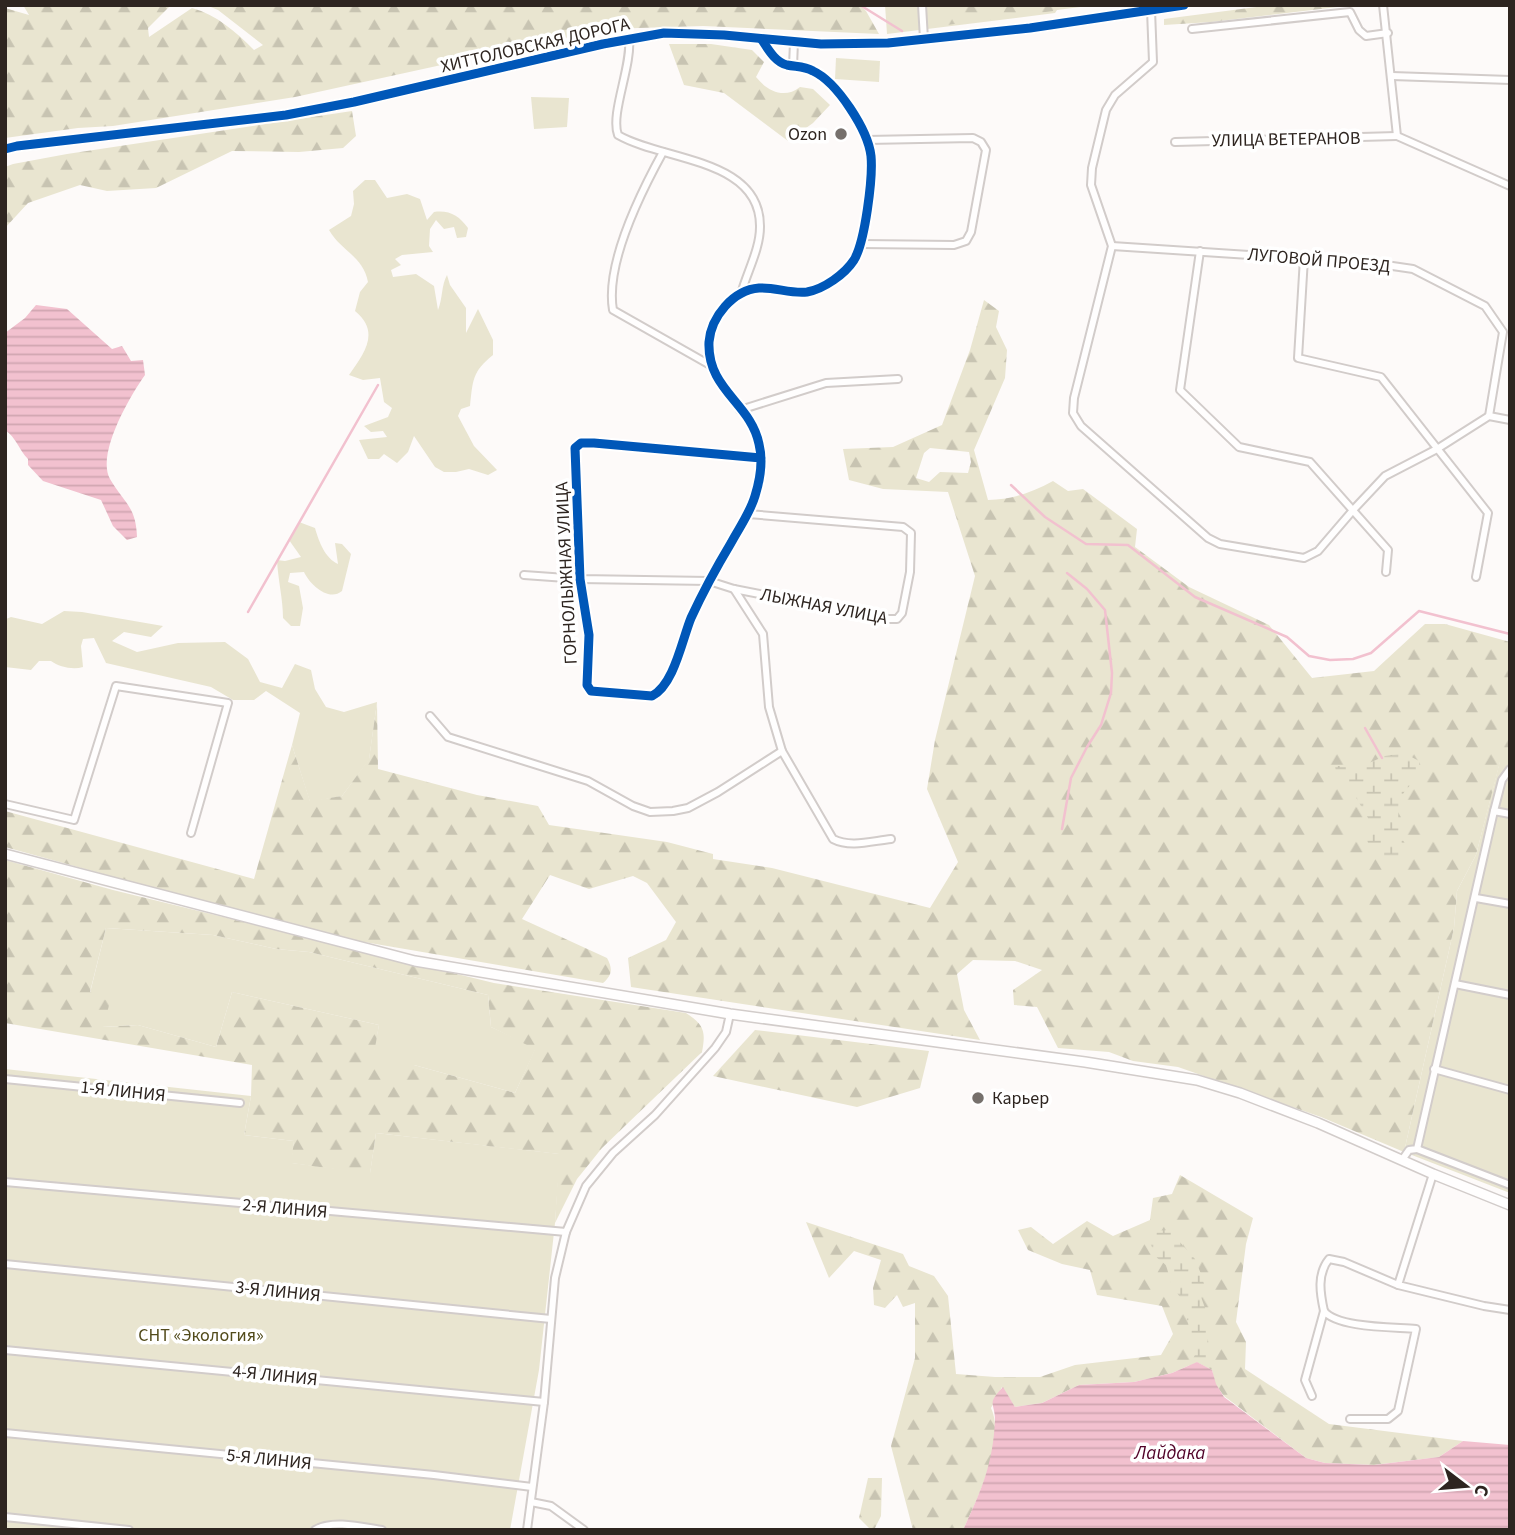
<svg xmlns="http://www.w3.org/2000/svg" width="1515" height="1535" viewBox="0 0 1515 1535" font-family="'Source Sans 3',sans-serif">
  <defs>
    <pattern id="forest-firs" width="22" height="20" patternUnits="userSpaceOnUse" patternTransform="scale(1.75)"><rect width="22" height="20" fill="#e9e5d0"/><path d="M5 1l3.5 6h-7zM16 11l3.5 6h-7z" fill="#c8c4b2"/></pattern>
    <pattern id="wetland-marsh" width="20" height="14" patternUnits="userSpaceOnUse" patternTransform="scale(1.75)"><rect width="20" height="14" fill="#e9e5d0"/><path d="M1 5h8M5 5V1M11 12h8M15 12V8" fill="none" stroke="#c8c4b2"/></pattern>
    <pattern id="water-rules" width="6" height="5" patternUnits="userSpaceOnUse" patternTransform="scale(1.75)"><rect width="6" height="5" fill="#f2c1cf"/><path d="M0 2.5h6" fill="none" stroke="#d0a6b1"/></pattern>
  </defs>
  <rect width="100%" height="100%" fill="#fdfaf9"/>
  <g fill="#e9e5d0">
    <path d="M885 5H1096L1057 10 1055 13 887 34Z"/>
    <path d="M836 58 880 61 879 82 835 79Z"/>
    <path d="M531 97 569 98 567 127 534 129Z"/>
    <path d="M365 180H375L387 198 407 194 420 199 427 220 434 212C450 210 459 216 468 228L466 237 457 238 454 227 444 229 436 220 430 229 429 246 433 252 402 255 395 259 401 265 391 270 393 277 416 274 434 286 438 310C443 298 441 286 447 275L450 285 466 308V333L478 309 493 340V355C472 372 473 380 470 406L461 409 458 416 474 446 497 470 488 475 469 469 456 472H444L435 467 414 436 408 452 397 463 384 454 379 459H368L359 440 387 437 383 431 371 432 364 426 388 417 392 408 384 402 380 378 363 380 349 375C364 354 381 332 355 311L360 292 368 282C363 256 341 251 329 230L351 216 354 204 353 191Z"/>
    <path d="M299 522 315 528C319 542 325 558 338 564L335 543 342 544 351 554 342 591C329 602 310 585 304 572L290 573 288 582 299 586 303 608 300 626H291L283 618C283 599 278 580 277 560L285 561 301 557 289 540Z"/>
    <path d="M64 611 82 612 163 626 151 637 124 632 112 641 137 652 178 643 225 642 248 659 260 682 282 688 295 664 311 670 315 689 326 707 344 712 377 702 369 760 342 796 310 802 292 745 300 713 266 691 254 700H233L211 687 106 663 94 638 83 639 81 646 83 667C73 670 59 667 51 661H39L31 670 5 667 6 619 11 617 42 624Z"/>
    <path d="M1500 761 1510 762V1193L1404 1152 1454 928 1457 891 1476 855Z"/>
    <path d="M106 928 213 935 276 949 309 952 488 995 491 1027 536 1048 515 1093 414 1065H371L379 1025 232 992 216 1047 138 1025 102 1027 90 993Z"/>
    <path d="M5 1069 251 1096 244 1135 294 1141 292 1163 370 1173 376 1133 560 1154 555 1223 539 1370 510 1530H365L346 1527 339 1530H5Z"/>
  </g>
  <g fill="url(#forest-firs)" fill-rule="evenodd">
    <path d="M23 5H171L148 28 149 37 192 8C217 15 236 32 254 50L263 45 218 10 206 5H860L866 11 879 34 703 26 606 29 295 97 113 126 78 128 5 138V8L29 15Z"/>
    <path d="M946 5H1056L1053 11 947 25Z"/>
    <path d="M1272 5H1354L1211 22 1164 25V19Z"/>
    <path d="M669 44H711L752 50 764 62 756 77C768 92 785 99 800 87L813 89 830 105 813 123 788 141 724 93 684 85Z"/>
    <path d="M352 111 356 136 343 148 299 152 232 151 156 188 107 191 80 185 28 203 5 228V167L13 164 67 154Z"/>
    <path d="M984 300 999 311 996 327 1007 350 1005 378 974 450 988 500C1013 499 1031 493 1053 481L1068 491 1083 489 1137 529 1135 547 1189 587 1269 625 1312 678 1374 671 1425 624H1445L1510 642V762H1500L1476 855 1457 891 1454 928 1404 1152 1321 1117 1178 1067 1133 1061 1109 1052 1058 1048 1037 1007 1014 1005 1013 990 1042 970 1015 961 973 960 957 974 964 1010 980 1040 631 987 628 958 666 940 676 922 647 883 633 876 589 889 550 875 522 919 607 958C613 969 612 975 603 983L329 936 5 847V811L254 879 292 745 310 801 342 796 369 759 377 702 378 769 477 795 538 806 549 825 667 842 713 854V859L772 868 930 908 958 862 927 789 935 740 975 576 948 492 883 489 849 480 843 449 893 447 942 425 970 350ZM930 448 969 452 971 462 968 473 940 472 929 482 916 478 924 453Z"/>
    <path d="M5 860 113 890 494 983 686 1013C704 1025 706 1031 702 1052L602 1148 577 1179 555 1223 559 1154 376 1133 370 1174 291 1163 294 1141 244 1135 251 1096 252 1065 5 1023ZM106 928 213 935 276 949 309 952 488 995 491 1027 535 1049 515 1093 414 1065H372L379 1025 232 992 216 1047 138 1025 103 1027 110 1002 90 992Z"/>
    <path d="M755 1030 929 1051 920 1088 857 1107 713 1076Z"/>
    <path d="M1180 1175 1253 1218 1246 1244 1236 1322 1246 1342 1245 1369 1329 1424 1463 1441 1439 1457 1374 1465 1325 1463 1306 1458 1224 1396 1215 1384 1212 1370 1197 1362 1172 1373 1134 1382 1079 1385 1042 1403 1015 1407 1002 1387 991 1408C1006 1439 977 1501 963 1530H913L891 1446 915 1358V1303L903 1307 897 1295 885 1308 874 1305 873 1288 881 1260 854 1251 829 1278 806 1222 903 1254 909 1266 934 1276 948 1296 956 1374 995 1377H1040L1075 1365 1161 1355 1173 1334 1162 1306 1097 1295 1090 1270 1062 1264 1028 1250 1018 1230 1031 1227 1053 1244 1087 1221 1113 1236 1150 1220 1153 1198 1172 1194Z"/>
    <path d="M868 1478H882L881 1516 874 1530H871L859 1518Z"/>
  </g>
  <g fill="url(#wetland-marsh)">
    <path d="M1404 753 1419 761V776C1414 782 1404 790 1401 798 1396 811 1397 842 1411 849L1405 860 1383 861 1371 853 1366 836 1368 818 1354 794 1337 777 1335 766H1362L1385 756Z"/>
    <path d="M1169 1230 1195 1259 1201 1274 1204 1284 1201 1297 1208 1316 1207 1351 1212 1370 1197 1362 1189 1366 1196 1353 1182 1300 1172 1286 1166 1265 1156 1257 1149 1240 1154 1231Z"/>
  </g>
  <g fill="url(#water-rules)">
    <path d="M36 305 67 309 112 349 122 346 131 361 143 360 145 375C130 396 96 454 110 479 124 503 136 506 137 537L127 540 113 526 101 500 43 481 28 465V459C19 450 16 437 5 430V333L25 318Z"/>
    <path d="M1197 1362 1212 1370 1216 1384 1224 1397 1306 1458 1325 1463 1374 1465 1439 1457 1463 1441 1510 1445V1530H963C981 1491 993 1465 995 1420 995 1402 986 1405 1003 1387L1015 1407 1042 1403 1079 1385 1134 1382 1172 1373Z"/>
  </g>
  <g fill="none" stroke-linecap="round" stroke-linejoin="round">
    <g stroke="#f2c1cf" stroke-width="2.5">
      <path d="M860 5 902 31"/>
      <path d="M1011 485 1045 517 1086 544 1128 545 1195 597 1287 637 1309 656 1330 660 1353 659 1371 653 1419 611 1510 634"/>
      <path d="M248 612 378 385"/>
      <path d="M1365 728 1382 758"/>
      <path d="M1062 829 1071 778 1087 747 1101 725 1111 693 1112 673 1105 610 1087 589 1067 573"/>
    </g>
    <g stroke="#d2ccca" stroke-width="10">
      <g id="street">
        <path d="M922 5 924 39"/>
        <path d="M1383 5 1397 136 1510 186"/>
        <path d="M1151 10 1153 62 1115 95 1106 110 1092 168 1091 185 1112 246 1074 398 1073 413 1081 426 1208 538 1220 544 1304 558 1318 551 1354 509 1385 476 1437 449 1489 416 1510 420"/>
        <path d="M1192 29 1350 12 1359 30 1366 36 1388 33"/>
        <path d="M629 39C632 66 610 114 618 135 663 161 761 158 760 227 760 249 747 272 741 294"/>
        <path d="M793 66 794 42"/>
        <path d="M1392 76 1510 80"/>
        <path d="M1175 142 1397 136"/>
        <path d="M663 152C641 192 605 264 613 310L710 365"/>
        <path d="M861 244 954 245 966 241 971 232 986 150 981 142 973 138 867 140"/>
        <path d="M1112 246 1372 263 1413 269 1485 306 1503 332 1489 416"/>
        <path d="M1200 251 1180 390 1239 447 1310 462 1388 550 1386 572"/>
        <path d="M1304 258 1298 358 1381 377 1488 513 1476 577"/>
        <path d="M740 410 826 383 898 379"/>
        <path d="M761 458 594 443H581L575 448 580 579 589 635 587 685 591 691 652 696C674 685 682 640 691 618 703 592 716 568 731 543 739 528 750 513 755 496 760 480 763 460 759 444 751 403 707 390 709 342 711 317 733 290 759 288 775 287 791 294 807 292 824 289 845 274 854 260 865 242 873 178 871 156 868 130 837 82 813 71 804 66 796 67 787 65 775 62 768 49 762 40"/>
        <path d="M524 575 580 579 709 581 734 589 888 619H897L902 613 910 572 911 533 903 527 748 514"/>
        <path d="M734 589 763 634 769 707 782 751 833 839C850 848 872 841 891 839"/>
        <path d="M430 716 448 737 588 781 633 806 650 812 673 811 688 808 718 792 782 751"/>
        <path d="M5 804 74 820 116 686 228 703 191 833"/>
        <path d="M1494 811 1502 780 1510 769"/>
        <path d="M1476 898 1510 904"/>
        <path d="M1455 984 1510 995"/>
        <path d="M1434 1069 1510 1090"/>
        <path d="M5 1079 240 1103"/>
        <path d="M1417 1149 1510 1185"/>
        <path d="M1402 1160 1409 1150 1417 1149 1494 811 1510 814"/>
        <path d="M1433 1174 1398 1285 1484 1306 1510 1310"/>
        <path d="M5 1182 566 1232"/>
        <path d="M5 1264 551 1319"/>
        <path d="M1324 1311C1320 1293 1317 1274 1329 1259L1344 1262 1398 1285"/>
        <path d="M5 1350 544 1402"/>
        <path d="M1312 1396 1305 1380 1324 1311C1337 1328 1394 1327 1416 1329L1398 1411 1388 1419H1350"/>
        <path d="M5 1433 434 1475 532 1487"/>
        <path d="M531 1502 551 1506 584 1530"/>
        <path d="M5 1517 129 1530"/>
        <path d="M315 1530C332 1519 363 1527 382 1530"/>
        <path d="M527 1530 544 1402 555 1278 566 1232 586 1186 613 1153 655 1115 715 1048 726 1032 730 1014"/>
      </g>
    </g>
    <g stroke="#d2ccca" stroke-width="12">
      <g id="secondary">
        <path d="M5 149 17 146 286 115 354 102 603 44 664 33 724 35 821 44 888 43 1030 28 1184 5"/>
        <path d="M5 854 415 961 730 1014 1085 1062 1197 1080 1240 1093 1318 1123 1433 1174 1510 1205"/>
      </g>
    </g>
    <use href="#street" stroke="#fffefe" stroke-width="6"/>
    <use href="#secondary" stroke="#fffefe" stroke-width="9"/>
    <g stroke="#fff" stroke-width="13">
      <g id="cycleway">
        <path d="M5 149 17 146 286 115 354 102 603 44 664 33 724 35 821 44 888 43 1030 28 1184 5"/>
        <path d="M761 458 594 443H581L575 448 580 579 589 635 587 685 591 691 652 696C674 685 682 640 691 618 703 592 716 568 731 543 739 528 750 513 755 496 760 480 763 460 759 444 751 403 707 390 709 342 711 317 733 290 759 288 775 287 791 294 807 292 824 289 845 274 854 260 865 242 873 178 871 156 868 130 837 82 813 71 804 66 796 67 787 65 775 62 768 49 762 40"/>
      </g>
    </g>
    <use href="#cycleway" stroke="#0057b8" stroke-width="9"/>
  </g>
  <g fill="#76706c" stroke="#fff" stroke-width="2.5">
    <circle cx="841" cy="134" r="7"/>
    <circle cx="978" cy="1098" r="7"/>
  </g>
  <g text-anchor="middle" stroke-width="7" stroke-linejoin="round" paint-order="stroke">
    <g font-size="18" fill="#2e2520" stroke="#fff">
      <text transform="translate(535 45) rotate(-13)" y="6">ХИТТОЛОВСКАЯ ДОРОГА</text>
      <text transform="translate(1286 139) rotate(-1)" y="6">УЛИЦА ВЕТЕРАНОВ</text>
      <text transform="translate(1319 260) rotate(5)" y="6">ЛУГОВОЙ ПРОЕЗД</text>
      <text transform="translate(566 573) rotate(-93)" y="6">ГОРНОЛЫЖНАЯ УЛИЦА</text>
      <text transform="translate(824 606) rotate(11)" y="6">ЛЫЖНАЯ УЛИЦА</text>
      <text transform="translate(123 1091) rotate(6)" y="6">1-Я ЛИНИЯ</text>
      <text transform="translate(285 1208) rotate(5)" y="6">2-Я ЛИНИЯ</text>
      <text transform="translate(278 1291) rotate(6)" y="6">3-Я ЛИНИЯ</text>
      <text transform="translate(275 1375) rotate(6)" y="6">4-Я ЛИНИЯ</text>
      <text transform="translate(269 1459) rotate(6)" y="6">5-Я ЛИНИЯ</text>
    </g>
    <g font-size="18" fill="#2e2520" stroke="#fff" text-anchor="end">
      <text x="827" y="140">Ozon</text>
      <text x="992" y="1104" text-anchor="start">Карьер</text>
    </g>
    <g font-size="18" fill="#524b1b" stroke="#fff">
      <text x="201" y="1341">СНТ «Экология»</text>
    </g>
    <g font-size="19" font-style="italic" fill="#510228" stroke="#fff">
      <text x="1170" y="1459">Лайдака</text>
    </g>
  </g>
  <rect width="1515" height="1535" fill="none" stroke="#2e2520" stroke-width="14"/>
  <g transform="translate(1466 1486) rotate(106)" stroke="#ffffff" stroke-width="5" paint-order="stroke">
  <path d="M0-5L12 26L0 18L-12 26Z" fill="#2e2520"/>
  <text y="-10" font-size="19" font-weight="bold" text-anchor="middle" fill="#2e2520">С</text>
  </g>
</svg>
